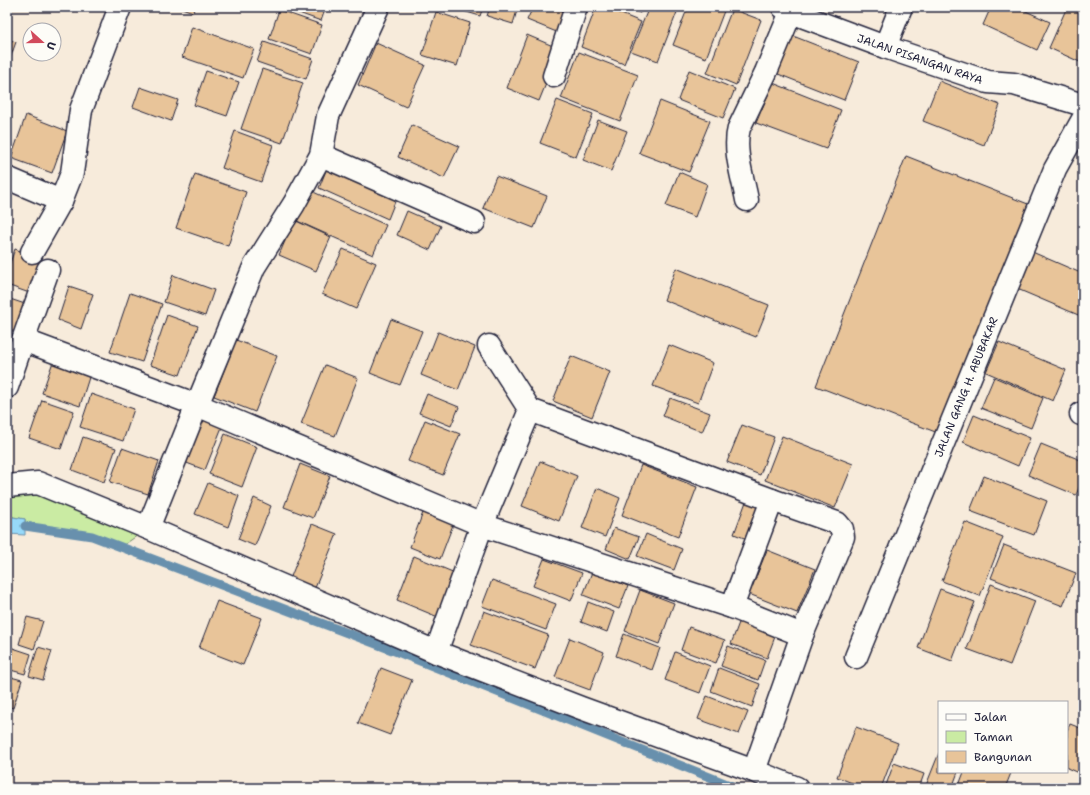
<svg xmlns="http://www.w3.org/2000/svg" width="1090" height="795" viewBox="0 0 1090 795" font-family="'Shantell Sans',sans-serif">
  <rect width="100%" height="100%" fill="#f7ebdb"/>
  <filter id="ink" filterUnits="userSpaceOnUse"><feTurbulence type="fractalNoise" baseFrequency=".025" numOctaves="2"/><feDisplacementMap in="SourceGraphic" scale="8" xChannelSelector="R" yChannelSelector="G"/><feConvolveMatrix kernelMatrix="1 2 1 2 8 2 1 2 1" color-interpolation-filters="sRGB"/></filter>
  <g filter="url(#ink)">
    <path fill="#caeba3" stroke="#76866f" d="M38 483 148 528 121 547 92 536 25 526V519L7 516V486Z"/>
    <path fill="#97d9f9" stroke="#6890ad" d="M7 516 25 519V535L7 534Z"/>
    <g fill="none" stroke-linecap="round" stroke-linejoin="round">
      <path stroke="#6890ad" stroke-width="9" d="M25 526 92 536 121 547 400 653 737 788"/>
    </g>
    <g fill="#e8c499" stroke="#22223b">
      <path d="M179 7H195L193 12Z"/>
      <path d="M282 7H326L321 21Z"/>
      <path d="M453 7H483L480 16 453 8Z"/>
      <path d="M490 7H518L513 24 487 16Z"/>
      <path d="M533 7H569L559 33 527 20Z"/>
      <path d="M596 7H604L641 22 624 64 581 47Z"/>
      <path d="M624 7H643L640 13Z"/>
      <path d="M649 7H679L658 61 631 51Z"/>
      <path d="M688 7H714L724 11 706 58 673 45Z"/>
      <path d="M991 7H1017L1050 22 1037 50 983 25Z"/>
      <path d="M1067 7H1083V56L1080 62 1049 48Z"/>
      <path d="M732 9 761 20 736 85 707 73Z"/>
      <path d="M279 10 322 25 312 54 269 39Z"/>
      <path d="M436 12 470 23 457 66 422 55Z"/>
      <path d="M192 27 254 49 243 78 182 57Z"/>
      <path d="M788 34 859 62 844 100 773 72Z"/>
      <path d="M527 35 560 49 539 101 507 88Z"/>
      <path d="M7 39 16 42 7 67Z"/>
      <path d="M264 42 313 59 306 79 257 62Z"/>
      <path d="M376 43 425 65 406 107 358 85Z"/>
      <path d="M579 52 638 75 620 121 561 98Z"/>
      <path d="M262 69 303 83 282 143 241 129Z"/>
      <path d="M689 70 735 89 723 118 678 100Z"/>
      <path d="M206 71 239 82 227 116 194 105Z"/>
      <path d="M939 81 1000 105 984 145 923 121Z"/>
      <path d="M773 83 841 110 826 149 756 123Z"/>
      <path d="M140 87 178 100 171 121 133 107Z"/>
      <path d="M557 100 593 114 576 157 540 143Z"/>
      <path d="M660 101 710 121 689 172 639 153Z"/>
      <path d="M26 115 67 131 52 173 11 158Z"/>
      <path d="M598 120 627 131 611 171 583 160Z"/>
      <path d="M412 125 459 146 444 178 398 157Z"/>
      <path d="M235 131 273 145 261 182 222 168Z"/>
      <path d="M906 156 1028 204 938 433 816 386Z"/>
      <path d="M327 168 396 199 388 219 319 188Z"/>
      <path d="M679 172 707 184 695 217 666 206Z"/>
      <path d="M195 174 246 192 228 246 176 228Z"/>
      <path d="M496 176 547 196 534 228 483 208Z"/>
      <path d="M309 190 386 225 373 255 295 220Z"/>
      <path d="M407 211 441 226 430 250 397 235Z"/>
      <path d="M294 220 331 237 316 271 279 255Z"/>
      <path d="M15 249 47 261 35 295 7 285V271Z"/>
      <path d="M343 249 376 263 356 309 322 294Z"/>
      <path d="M1030 251 1083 274V317L1015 288Z"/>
      <path d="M676 268 769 305 756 337 664 300Z"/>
      <path d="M173 275 214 290 205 316 164 302Z"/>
      <path d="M69 286 93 294 81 329 58 320Z"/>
      <path d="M130 293 162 304 142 362 110 352Z"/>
      <path d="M7 298 25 304 15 332 7 329Z"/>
      <path d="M167 315 198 326 180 375 150 365Z"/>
      <path d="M391 319 422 331 400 385 370 373Z"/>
      <path d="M438 332 475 347 458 390 421 375Z"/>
      <path d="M236 340 277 356 255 412 214 396Z"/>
      <path d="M999 342 1066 370 1053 401 986 372Z"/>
      <path d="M669 345 713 363 698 403 653 386Z"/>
      <path d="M571 356 610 372 592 417 553 401Z"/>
      <path d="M54 359 91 371 80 406 42 393Z"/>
      <path d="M325 365 358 378 335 436 301 424Z"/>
      <path d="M994 377 1043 398 1031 428 981 408Z"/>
      <path d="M91 394 134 409 123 441 80 427Z"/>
      <path d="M427 394 459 407 451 426 419 413Z"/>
      <path d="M670 398 710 413 702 432 663 416Z"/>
      <path d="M42 400 74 411 61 449 29 438Z"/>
      <path d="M974 415 1030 438 1018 466 963 442Z"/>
      <path d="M201 418 222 427 205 470 184 462Z"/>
      <path d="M425 420 460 434 443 475 408 461Z"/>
      <path d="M742 425 774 437 760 475 727 462Z"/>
      <path d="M225 434 257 447 242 487 209 474Z"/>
      <path d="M782 436 853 464 835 508 765 480Z"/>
      <path d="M83 437 116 448 104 482 72 470Z"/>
      <path d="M1041 444 1083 461V478L1076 495 1028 475Z"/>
      <path d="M122 448 159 461 148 494 110 482Z"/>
      <path d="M540 461 577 476 559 521 522 506Z"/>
      <path d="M300 464 330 476 313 518 284 507Z"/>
      <path d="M641 465 697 487 678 537 622 515Z"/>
      <path d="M984 476 1047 501 1034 535 970 511Z"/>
      <path d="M208 483 239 496 228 527 195 514Z"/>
      <path d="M597 488 620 498 605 537 582 528Z"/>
      <path d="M254 498 271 506 255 546 238 539Z"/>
      <path d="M747 499 766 507 752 541 734 534Z"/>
      <path d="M424 510 454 522 440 559 410 547Z"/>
      <path d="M965 522 1003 537 980 596 942 581Z"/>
      <path d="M312 524 337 534 315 588 290 579Z"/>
      <path d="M614 528 639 537 630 559 606 549Z"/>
      <path d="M646 534 682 549 674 570 637 556Z"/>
      <path d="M1004 545 1076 573 1063 606 991 578Z"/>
      <path d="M767 550 815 569 797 613 749 594Z"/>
      <path d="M414 556 455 573 438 617 397 600Z"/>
      <path d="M544 559 582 573 571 601 533 586Z"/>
      <path d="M592 572 628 586 619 609 583 595Z"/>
      <path d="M492 580 556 604 546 630 482 606Z"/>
      <path d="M991 584 1035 601 1010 665 967 649Z"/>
      <path d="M940 589 975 602 952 661 918 648Z"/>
      <path d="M640 590 674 603 659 644 625 631Z"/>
      <path d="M217 601 262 618 243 665 199 648Z"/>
      <path d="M588 602 614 612 607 632 581 622Z"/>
      <path d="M484 611 548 635 535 669 471 645Z"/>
      <path d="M27 617 43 621 34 649 19 644Z"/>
      <path d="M740 620 776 634 767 658 731 644Z"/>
      <path d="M689 627 725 640 716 663 681 650Z"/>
      <path d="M624 634 660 648 652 670 616 656Z"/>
      <path d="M570 638 604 652 590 690 555 677Z"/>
      <path d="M728 646 765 660 758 680 721 666Z"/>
      <path d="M10 647 31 654 25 674 7 669V658Z"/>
      <path d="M38 647 52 651 43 680 29 676Z"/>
      <path d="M675 652 710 666 700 693 665 680Z"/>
      <path d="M381 668 412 680 390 735 358 723Z"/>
      <path d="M719 668 760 684 752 707 711 691Z"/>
      <path d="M7 676 22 680 13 708 7 706Z"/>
      <path d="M707 696 748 712 739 734 698 719Z"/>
      <path d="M1083 708V720L1079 718Z"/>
      <path d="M1070 724 1083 729V775L1067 768V731Z"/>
      <path d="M856 727 898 743 881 788H865L837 777Z"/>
      <path d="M939 753V772H958L952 788H925Z"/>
      <path d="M894 763 924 774 919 788H885Z"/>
      <path d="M964 772H1009L1011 773 1005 788H958Z"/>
    </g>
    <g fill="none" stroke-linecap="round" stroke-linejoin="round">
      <g stroke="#22223b" stroke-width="25">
        <g id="minor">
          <path d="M783 7 791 12 885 47 988 82 1014 84 1083 105"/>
          <path d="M885 47 901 7"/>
          <path d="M554 76 576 7"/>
          <path d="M321 155 474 222"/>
          <path d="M7 178 61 201"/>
          <path d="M747 200C743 178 733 150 739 128L766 72 791 12"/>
          <path d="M32 252 61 201 72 173 81 110 120 7"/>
          <path d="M48 270 23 340 197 405 482 525 732 607 802 635"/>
          <path d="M7 387 23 340"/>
          <path d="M530 410 772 500 732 607"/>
          <path d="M1081 414 1083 413"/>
          <path d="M7 486 38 483 148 528 436 652 581 708 754 771 797 788"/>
          <path d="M148 528 197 405 254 267 294 204 321 155 328 116 378 7"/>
          <path d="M436 652 482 525 530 410 489 346"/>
          <path d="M856 657 1055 169 1083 119"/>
          <path d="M754 771 802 635 843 537 842 529 837 523 772 500"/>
        </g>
      </g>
      <use href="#minor" stroke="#fdfcf7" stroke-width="22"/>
    </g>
  </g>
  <g text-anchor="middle" stroke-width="4" stroke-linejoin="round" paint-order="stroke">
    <g font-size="11" fill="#22223b" stroke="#fdfcf7">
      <text transform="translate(920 59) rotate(19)" y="4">JALAN PISANGAN RAYA</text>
      <text transform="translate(966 387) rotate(-68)" y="4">JALAN GANG H. ABUBAKAR</text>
    </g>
  </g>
  <rect width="1090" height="795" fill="none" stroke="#fdfcf7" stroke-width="24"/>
  <rect x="12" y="12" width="1066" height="771" fill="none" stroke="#22223b" stroke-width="1.5" filter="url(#ink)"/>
  <rect x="938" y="701" width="130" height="72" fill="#fdfcf7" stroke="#a5a5ac"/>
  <rect x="946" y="714" width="20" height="6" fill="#fdfcf7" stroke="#a5a5ac"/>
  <text x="974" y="721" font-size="12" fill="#22223b">Jalan</text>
  <rect x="946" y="731" width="20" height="12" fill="#caeba3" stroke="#a5a5ac"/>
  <text x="974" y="741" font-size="12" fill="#22223b">Taman</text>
  <rect x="946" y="751" width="20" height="12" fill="#e8c499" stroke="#a5a5ac"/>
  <text x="974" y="761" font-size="12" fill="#22223b">Bangunan</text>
  <g transform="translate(42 42) rotate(111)"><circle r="19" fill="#fdfcf7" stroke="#a5a5ac"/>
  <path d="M0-3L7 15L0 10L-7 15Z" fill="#d1495b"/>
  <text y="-6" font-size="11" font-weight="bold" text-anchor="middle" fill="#22223b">U</text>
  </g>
</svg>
